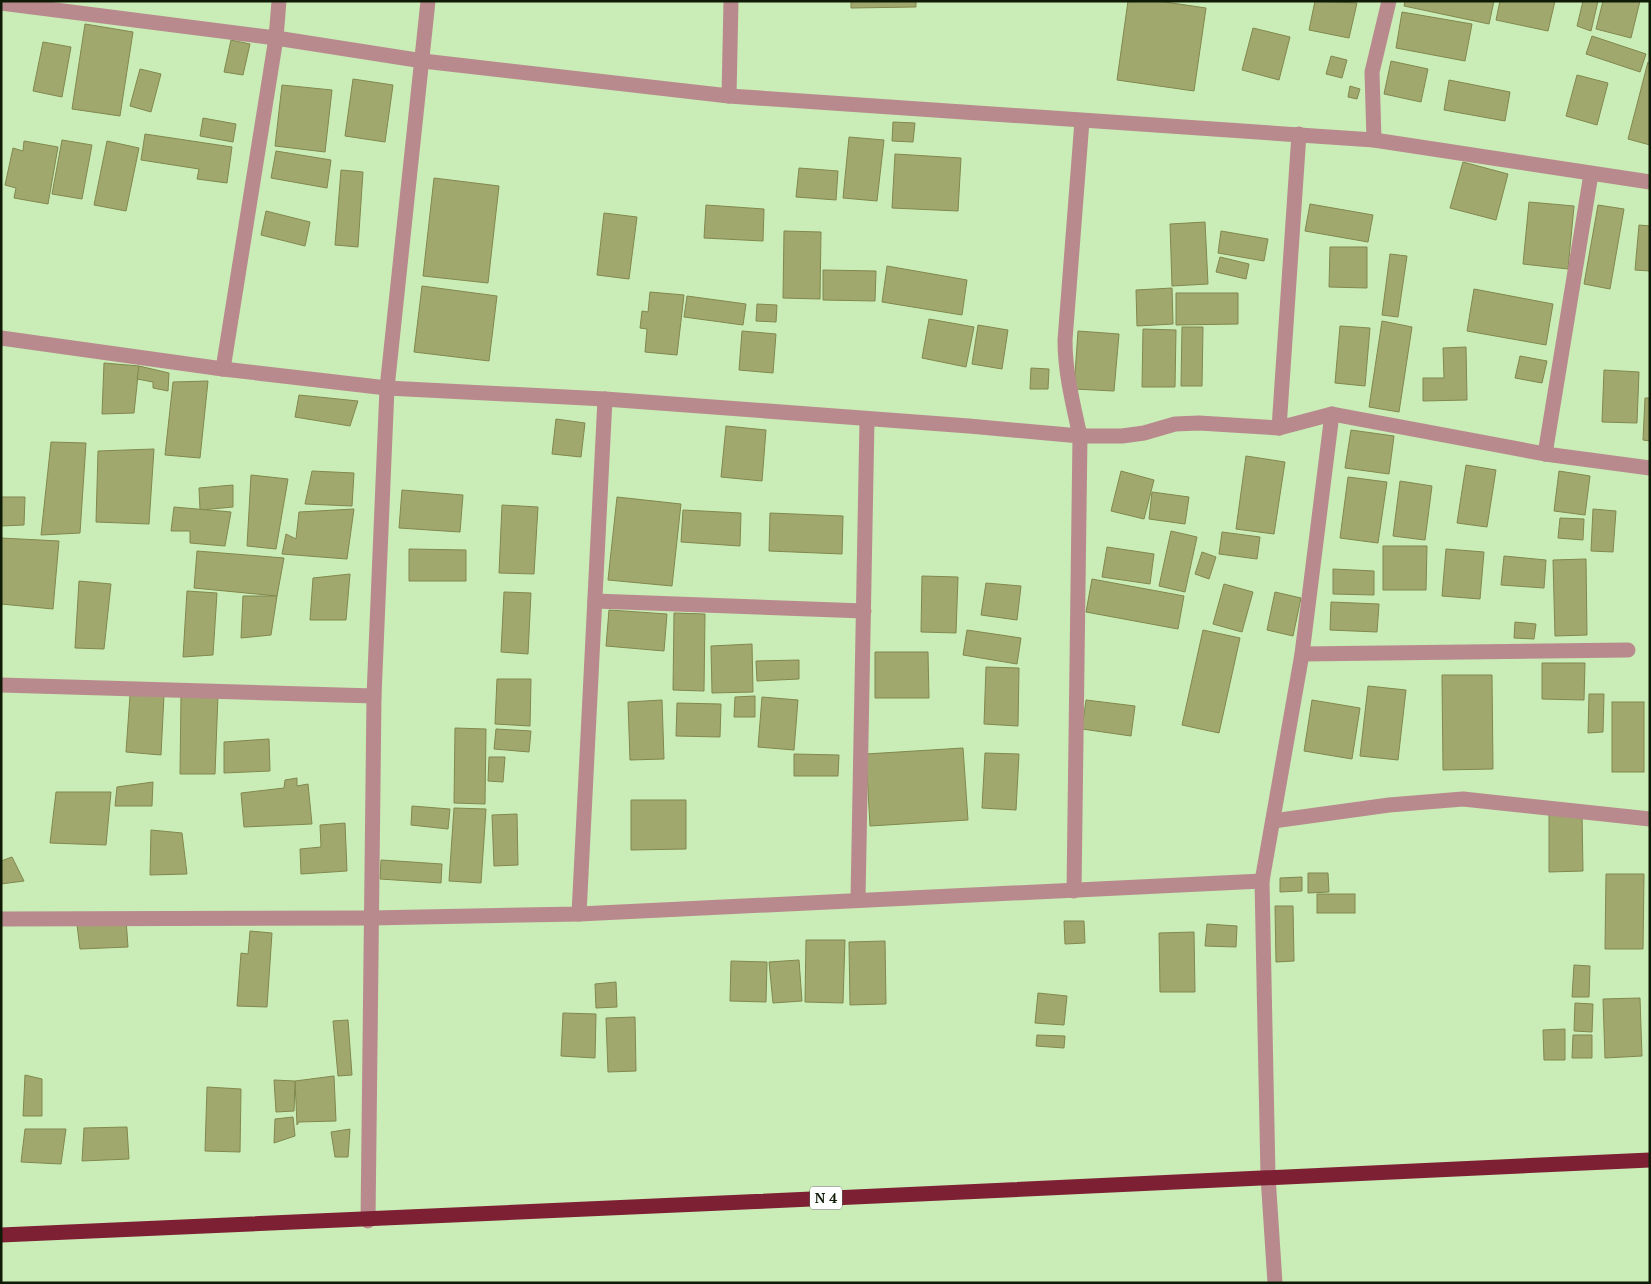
<svg xmlns="http://www.w3.org/2000/svg" width="1651" height="1284" viewBox="0 0 1651 1284" font-family="'PT Serif',serif">
  <rect width="100%" height="100%" fill="#caecb6"/>
  <g fill="#a1a86d" stroke="#81884e">
    <path d="M851 1H916V7L851 8Z"/>
    <path d="M1128 1H1158L1206 8 1194 91 1117 80Z"/>
    <path d="M1315 1 1357 3 1349 38 1309 30Z"/>
    <path d="M1405 1H1494L1489 24 1404 6Z"/>
    <path d="M1500 1H1555L1548 31 1496 20Z"/>
    <path d="M1583 1H1598L1591 31 1577 26Z"/>
    <path d="M1603 1H1640L1631 38 1596 29Z"/>
    <path d="M1402 12 1472 24 1465 61 1396 48Z"/>
    <path d="M85 24 133 32 120 116 72 109Z"/>
    <path d="M1253 28 1290 37 1279 80 1242 70Z"/>
    <path d="M1592 36 1646 54 1640 72 1586 54Z"/>
    <path d="M231 40 250 44 243 75 224 72Z"/>
    <path d="M43 42 71 47 62 97 33 91Z"/>
    <path d="M1331 56 1347 60 1342 78 1326 74Z"/>
    <path d="M1391 61 1428 69 1421 102 1384 94Z"/>
    <path d="M1648 62 1650 63V145L1628 139Z"/>
    <path d="M140 69 161 74 151 112 130 106Z"/>
    <path d="M1577 75 1608 83 1597 125 1566 116Z"/>
    <path d="M353 79 393 85 385 142 345 136Z"/>
    <path d="M1449 80 1510 92 1505 121 1444 110Z"/>
    <path d="M282 85 332 90 325 152 275 146Z"/>
    <path d="M1350 86 1360 89 1357 99 1348 97Z"/>
    <path d="M203 118 236 124 233 142 200 136Z"/>
    <path d="M893 122 915 123 913 142 892 141Z"/>
    <path d="M145 134 232 147 227 183 197 179 199 169 141 160Z"/>
    <path d="M849 137 884 140 877 201 843 198Z"/>
    <path d="M62 140 92 145 82 199 52 194Z"/>
    <path d="M24 141 58 147 48 204 14 198 16 188 5 185 13 148 23 151Z"/>
    <path d="M107 141 139 148 126 211 94 205Z"/>
    <path d="M276 151 331 160 327 188 271 178Z"/>
    <path d="M895 154 961 158 958 211 892 208Z"/>
    <path d="M1463 162 1508 174 1496 220 1450 208Z"/>
    <path d="M799 168 838 171 836 200 796 197Z"/>
    <path d="M341 170 363 172 358 247 335 245Z"/>
    <path d="M434 178 499 186 488 283 423 276Z"/>
    <path d="M1529 202 1574 206 1568 269 1523 264Z"/>
    <path d="M1310 204 1373 215 1368 242 1305 231Z"/>
    <path d="M706 205 764 209 763 241 704 238Z"/>
    <path d="M1598 205 1624 209 1610 289 1584 284Z"/>
    <path d="M266 211 310 222 305 246 261 235Z"/>
    <path d="M604 213 637 217 629 279 597 275Z"/>
    <path d="M1205 222 1208 284 1172 286 1170 224Z"/>
    <path d="M1639 225 1650 226V271L1635 270Z"/>
    <path d="M784 231 821 232 820 299 783 298Z"/>
    <path d="M1221 231 1268 239 1264 261 1218 253Z"/>
    <path d="M1330 247H1367V288L1329 287Z"/>
    <path d="M1390 254 1407 256 1398 317 1382 315Z"/>
    <path d="M1220 257 1249 264 1246 279 1216 272Z"/>
    <path d="M887 266 967 280 962 315 882 302Z"/>
    <path d="M823 270 876 271 875 301 823 300Z"/>
    <path d="M422 286 497 296 489 361 414 352Z"/>
    <path d="M1172 288 1173 324 1137 326 1136 290Z"/>
    <path d="M1474 289 1553 304 1546 345 1467 331Z"/>
    <path d="M650 292 684 295 677 355 645 352 647 329 640 328 642 311 648 312Z"/>
    <path d="M1176 293H1238V324L1176 325Z"/>
    <path d="M687 296 746 304 743 325 684 317Z"/>
    <path d="M757 304 777 305 776 322 756 321Z"/>
    <path d="M929 319 974 327 966 367 922 358Z"/>
    <path d="M1382 321 1412 327 1399 412 1369 407Z"/>
    <path d="M978 325 1008 330 1002 369 972 364Z"/>
    <path d="M1340 326 1370 328 1365 386 1335 383Z"/>
    <path d="M1182 327H1203L1202 386H1181Z"/>
    <path d="M1143 329 1176 330 1175 387H1142Z"/>
    <path d="M742 331 776 334 773 373 739 370Z"/>
    <path d="M1078 331 1119 334 1114 391 1074 389Z"/>
    <path d="M1466 347 1467 400 1423 401V378H1444L1443 348Z"/>
    <path d="M1520 356 1547 361 1542 383 1515 378Z"/>
    <path d="M104 363 139 366 134 413 102 414Z"/>
    <path d="M139 366 169 373 168 391 153 388V382L137 379Z"/>
    <path d="M1031 368 1049 369 1048 389H1030Z"/>
    <path d="M1604 370 1639 372 1637 423 1602 422Z"/>
    <path d="M208 381 200 458 165 455 173 382Z"/>
    <path d="M299 395 358 401 350 426 295 417Z"/>
    <path d="M1645 398H1650V441L1643 440Z"/>
    <path d="M556 419 585 423 581 457 552 454Z"/>
    <path d="M726 426 766 430 762 481 721 477Z"/>
    <path d="M1351 430 1394 436 1389 474 1345 468Z"/>
    <path d="M51 442 86 443 80 533 41 535Z"/>
    <path d="M154 449 149 524 96 522 98 451Z"/>
    <path d="M1246 456 1285 462 1274 534 1236 529Z"/>
    <path d="M1466 465 1496 470 1487 527 1457 523Z"/>
    <path d="M312 471 354 473 352 506 305 504Z"/>
    <path d="M1121 471 1154 480 1144 519 1111 511Z"/>
    <path d="M1559 471 1590 476 1585 515 1554 511Z"/>
    <path d="M251 475 288 479 276 549 247 546Z"/>
    <path d="M1348 477 1387 482 1378 543 1340 538Z"/>
    <path d="M1400 481 1432 486 1425 540 1393 536Z"/>
    <path d="M233 485V507L200 510 199 488Z"/>
    <path d="M402 490 463 495 460 532 399 528Z"/>
    <path d="M1152 492 1189 497 1185 524 1149 519Z"/>
    <path d="M1 497H25L24 525 1 526Z"/>
    <path d="M617 497 681 504 672 586 608 580Z"/>
    <path d="M502 505 538 507 534 574 499 573Z"/>
    <path d="M174 507 231 512 225 546 190 543V531H171Z"/>
    <path d="M354 509 347 559 282 554 286 534 296 539 299 512Z"/>
    <path d="M1593 509 1616 511 1613 552 1591 551Z"/>
    <path d="M683 510 741 513 740 546 681 542Z"/>
    <path d="M770 513 843 516 842 554 769 551Z"/>
    <path d="M1560 518 1584 519 1583 540 1558 538Z"/>
    <path d="M1171 531 1197 537 1185 592 1159 586Z"/>
    <path d="M1222 532 1260 537 1257 559 1219 554Z"/>
    <path d="M1 538 59 541 53 609 1 604Z"/>
    <path d="M1383 546H1427L1426 590H1383Z"/>
    <path d="M1107 547 1154 554 1150 584 1102 577Z"/>
    <path d="M409 549 466 550V581H409Z"/>
    <path d="M1446 549 1484 552 1480 599 1442 596Z"/>
    <path d="M197 551 284 558 277 596 194 588Z"/>
    <path d="M1202 552 1216 557 1209 579 1195 574Z"/>
    <path d="M1504 556 1546 560 1544 588 1501 585Z"/>
    <path d="M1586 559 1587 635 1555 636 1553 560Z"/>
    <path d="M1333 569 1374 571V595L1333 594Z"/>
    <path d="M350 574 346 620H310L313 578Z"/>
    <path d="M922 576 958 577 956 633 921 632Z"/>
    <path d="M1092 579 1184 596 1178 629 1086 612Z"/>
    <path d="M79 581 111 584 104 649 75 648Z"/>
    <path d="M986 583 1021 586 1017 620 981 615Z"/>
    <path d="M1224 584 1253 592 1242 632 1213 624Z"/>
    <path d="M187 591 217 593 213 655 183 657Z"/>
    <path d="M504 592 531 593 528 654 501 652Z"/>
    <path d="M1275 592 1301 598 1293 636 1267 630Z"/>
    <path d="M243 596H277L271 635 241 638Z"/>
    <path d="M1331 602 1379 604 1377 632 1330 630Z"/>
    <path d="M609 610 667 614 664 651 606 646Z"/>
    <path d="M674 613 705 614 704 691 673 690Z"/>
    <path d="M1515 622 1536 624 1534 639 1514 638Z"/>
    <path d="M967 630 1021 638 1017 664 963 655Z"/>
    <path d="M1203 630 1240 638 1219 733 1182 725Z"/>
    <path d="M752 644 753 692 712 693 711 646Z"/>
    <path d="M875 652H928L929 698H875Z"/>
    <path d="M799 660V679L757 681 756 661Z"/>
    <path d="M1542 663H1585L1584 700 1542 699Z"/>
    <path d="M986 667 1019 668 1018 726 984 724Z"/>
    <path d="M1442 675H1492L1493 769 1443 770Z"/>
    <path d="M497 679H531L530 726 495 724Z"/>
    <path d="M1368 686 1406 690 1398 760 1360 756Z"/>
    <path d="M1589 694H1604L1603 732 1588 733Z"/>
    <path d="M130 695H164L161 755 126 752Z"/>
    <path d="M181 695H218L215 774H180Z"/>
    <path d="M755 696V717H734L735 697Z"/>
    <path d="M762 697 798 700 794 750 758 747Z"/>
    <path d="M662 700 664 759 630 760 628 702Z"/>
    <path d="M1086 700 1135 706 1131 736 1082 729Z"/>
    <path d="M1312 700 1360 708 1352 759 1304 751Z"/>
    <rect x="1612" y="702" width="32" height="70"/>
    <path d="M677 703 721 704 720 737 676 736Z"/>
    <path d="M455 728 486 729 485 804 454 803Z"/>
    <path d="M496 729 531 731 529 752 494 749Z"/>
    <path d="M269 739 270 771 224 773V742Z"/>
    <path d="M963 748 968 820 870 826 866 754Z"/>
    <path d="M985 753 1019 754 1016 810 982 808Z"/>
    <path d="M794 754 839 755 838 776H794Z"/>
    <path d="M489 757H505L503 782 488 781Z"/>
    <path d="M297 778V786L308 784 312 824 244 827 241 793 284 788 285 780Z"/>
    <path d="M153 782 152 806H115L117 787Z"/>
    <path d="M56 792H111L106 845 50 843Z"/>
    <path d="M631 800H686V849L631 850Z"/>
    <path d="M412 806 450 809 448 829 411 825Z"/>
    <path d="M454 808 486 809 481 883 449 881Z"/>
    <path d="M517 814 518 865 494 866 492 815Z"/>
    <path d="M1582 814 1583 871 1549 872V815Z"/>
    <path d="M345 823 347 871 301 874 300 849 321 847 320 825Z"/>
    <path d="M151 830 182 833 187 874 150 875Z"/>
    <path d="M12 857 24 881 1 884V861Z"/>
    <path d="M381 860 442 864 441 883 380 879Z"/>
    <path d="M1308 873H1328L1329 892 1308 893Z"/>
    <path d="M1606 874H1644L1643 949H1605Z"/>
    <path d="M1302 877V891L1280 892V878Z"/>
    <rect x="1317" y="894" width="38" height="19"/>
    <path d="M1275 906H1293L1294 961 1276 962Z"/>
    <path d="M126 919 128 947 80 949 77 925Z"/>
    <path d="M1064 921H1084L1085 943 1065 944Z"/>
    <path d="M1207 924 1237 926 1236 947 1205 946Z"/>
    <path d="M250 931 272 933 267 1007 237 1006 241 953 248 954Z"/>
    <path d="M1194 932 1195 992H1160L1159 933Z"/>
    <path d="M806 940H845L843 1003 805 1002Z"/>
    <path d="M885 941 886 1004 850 1005 849 942Z"/>
    <path d="M799 960 802 1001 773 1003 769 962Z"/>
    <path d="M731 961 767 962 766 1002 730 1001Z"/>
    <path d="M1574 965 1590 966 1589 997H1572Z"/>
    <path d="M616 982 617 1007 596 1008 595 984Z"/>
    <path d="M1038 993 1067 996 1064 1025 1035 1023Z"/>
    <path d="M1640 998 1642 1056 1605 1058 1603 999Z"/>
    <path d="M1575 1003 1593 1004 1592 1032 1574 1031Z"/>
    <path d="M563 1013 596 1014 595 1058 561 1056Z"/>
    <path d="M635 1017 636 1071 608 1072 606 1018Z"/>
    <path d="M348 1020 352 1075 338 1076 333 1021Z"/>
    <path d="M1565 1029V1060H1544L1543 1030Z"/>
    <path d="M1037 1035 1065 1036 1064 1048 1036 1046Z"/>
    <path d="M1573 1035H1592V1058H1572Z"/>
    <path d="M25 1075 42 1079V1116H23Z"/>
    <path d="M334 1076 336 1121 299 1122 297 1125 295 1081Z"/>
    <path d="M274 1080 295 1081 294 1111 276 1112Z"/>
    <path d="M207 1087 241 1089 240 1152 205 1151Z"/>
    <path d="M293 1117 295 1136 274 1143 275 1119Z"/>
    <path d="M127 1127 129 1159 82 1161 84 1128Z"/>
    <path d="M25 1129H66L61 1164 21 1162Z"/>
    <path d="M350 1129 348 1157H335L331 1132Z"/>
  </g>
  <g fill="none" stroke-linecap="round" stroke-linejoin="round">
    <g stroke="#b88a8d" stroke-width="15">
      <path d="M1 3 276 38 423 61 729 96 1374 140 1650 182"/>
      <path d="M729 96 731 1"/>
      <path d="M1374 140 1372 72 1389 1"/>
      <path d="M1 338 223 369 387 388 605 399 969 426 1080 436H1122L1144 433 1175 424 1199 423 1279 428 1332 414 1545 454 1650 468"/>
      <path d="M223 369 276 38 279 1"/>
      <path d="M1279 428 1299 134"/>
      <path d="M1545 454 1591 174"/>
      <path d="M595 601 864 611"/>
      <path d="M1302 654 1628 650"/>
      <path d="M1 685 374 696"/>
      <path d="M1273 821 1389 805 1463 799 1650 819"/>
      <path d="M1074 891 1080 436C1073 404 1065 373 1065 340L1082 121"/>
      <path d="M858 899 867 420"/>
      <path d="M579 914 605 399"/>
      <path d="M1 919 370 918 579 914 1262 881"/>
      <path d="M368 1221 374 696 387 388 428 1"/>
      <path d="M1275 1283 1268 1176 1262 881 1302 654 1332 414"/>
    </g>
    <path stroke="#7e2033" stroke-width="15" d="M1 1235C551 1214 1100 1183 1650 1160"/>
  </g>
  <g text-anchor="middle" stroke-width="4" stroke-linejoin="round" paint-order="stroke">
    <rect fill="#fff" stroke="#575f51" stroke-width="1" x="810" y="1186.5" width="32" height="23" rx="4"/>
    <g font-size="14" font-weight="bold" fill="#0f1b07">
      <text x="826" y="1203">N 4</text>
    </g>
  </g>
  <rect width="1651" height="1284" fill="none" stroke="#0f1b07" stroke-width="5"/>
</svg>
